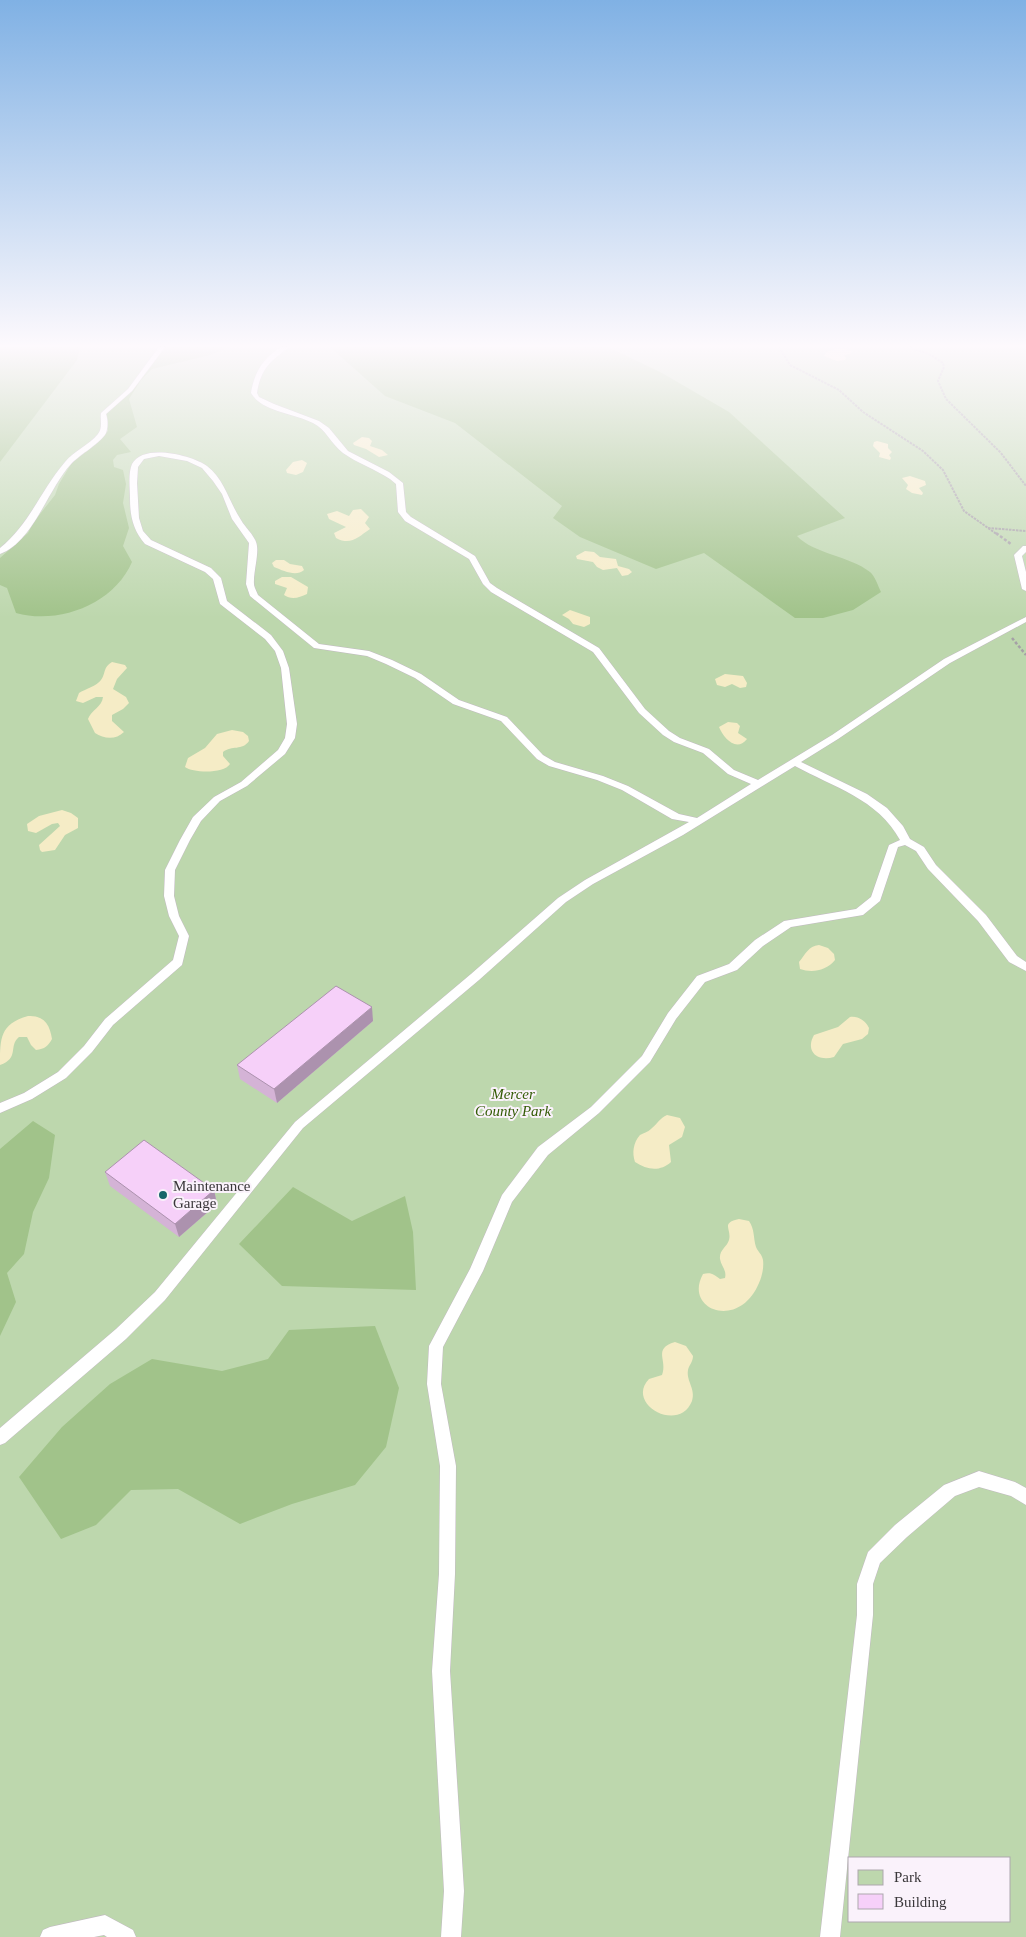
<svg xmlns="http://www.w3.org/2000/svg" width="1026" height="1937" viewBox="0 0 1026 1937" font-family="Georgia,serif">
  <rect width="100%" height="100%" fill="#faf2fb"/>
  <path fill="#bdd7ad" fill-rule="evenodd" d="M0 347H1026V1937H0ZM850 1858H1010V1921H850Z"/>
  <g fill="#a1c38a">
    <path d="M0 347H80L77 360 0 462Z"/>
    <path d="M165 347H231L210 355 152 369 141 380 129 399 137 427 120 439 131 452 117 455 113 460 114 467 123 470 126 484 123 503 129 528 123 546 132 562C114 604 59 625 16 613L7 588 0 585V558L28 533 33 523 55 495 59 484 71 464 108 431 106 411 131 391Z"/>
    <path d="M330 347H608L662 373 729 412 845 518 797 536C814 554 850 556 870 572 875 576 878 586 881 592L853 610 823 618H795L704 553 656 569 580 537 553 518 562 506 455 423 385 396Z"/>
    <path d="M33 1121 55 1135 49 1178 33 1212 24 1254 7 1273 16 1302 0 1336V1149Z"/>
    <path d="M293 1187 352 1221 405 1196 413 1232 416 1290 282 1286 239 1244Z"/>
    <path d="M375 1326 399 1388 386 1447 355 1485 292 1504 240 1524 178 1489 131 1490 96 1525 61 1539 19 1477 62 1427 110 1384 152 1359 222 1371 268 1359 289 1330Z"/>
  </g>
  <g fill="#f5ecc6">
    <path d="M840 348 852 351 850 354 844 355 846 358 845 360 837 361 824 356 826 352Z"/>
    <path d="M362 437 369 438 372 441 370 446 382 450 388 455 379 457 366 449 354 445 353 443Z"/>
    <path d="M877 441 888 444V448L892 452 889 455 891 458 890 460 879 457 880 453 873 446 874 442Z"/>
    <path d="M302 460 307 463 303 472 296 475 287 473 286 470 293 462Z"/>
    <path d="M910 476 925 481 926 485 919 488 923 493 922 495 912 493 906 489 908 485 902 478Z"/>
    <path d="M361 509 369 517 365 523 370 529C358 537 351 546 336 538L334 533 346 527 329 519 327 514 337 511 349 516 353 510Z"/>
    <path d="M585 551 594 552 600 557 616 559 618 566 629 569 632 572 628 575 622 576 617 568 603 570 597 567 593 562 577 559 576 556Z"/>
    <path d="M276 560H284L290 564 302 566 304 570C296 577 284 571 274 567L272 563Z"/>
    <path d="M291 577 308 587 307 594C299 598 291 600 284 595L287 588 275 584V581L282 577Z"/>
    <path d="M570 610 590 617V624L584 627 573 624 569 619 562 615Z"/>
    <path d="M112 662 125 665 127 668 117 679 113 689 126 697 129 703 123 709 112 715V721L124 732C116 740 104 739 95 733L88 719C91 710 102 707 103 697H96L83 703 76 701 79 693C85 689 97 686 101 680 106 673 103 667 112 662Z"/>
    <path d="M725 674 743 676 747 683 746 687 740 688 732 684 725 687 717 685 715 679Z"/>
    <path d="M728 722 737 723 740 726 738 733 747 739C736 753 723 737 719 727Z"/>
    <path d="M232 730 243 732 248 736 249 741C242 751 232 745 223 752V756L230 764C224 774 193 773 185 767L188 758 205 748 217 734Z"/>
    <path d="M62 810 71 813 78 818V828L65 835 55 850 42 852 40 850 39 845 60 826 58 823 52 824 36 833 28 831 27 824 39 816Z"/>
    <path d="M819 945 828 948 834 954 835 960C826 971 812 973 800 969L799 962C806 954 808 946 819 945Z"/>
    <path d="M28 1016C44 1015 50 1025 52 1039 48 1046 45 1049 36 1050L31 1045 27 1037H19C8 1046 20 1058 0 1065 0 1038 0 1024 28 1016Z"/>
    <path d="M850 1017C858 1016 865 1020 869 1028L868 1034 862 1039 843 1044 834 1057C817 1062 805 1051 814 1035L838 1027Z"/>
    <path d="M667 1115 680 1118 685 1127 682 1137 669 1145 671 1162C660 1172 647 1170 635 1162 632 1153 633 1143 640 1135 643 1133 648 1132 651 1129 657 1124 660 1118 667 1115Z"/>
    <path d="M739 1219 749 1221C755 1230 753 1237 756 1247 758 1252 762 1254 763 1260 764 1268 762 1276 759 1283 739 1331 683 1310 703 1274 712 1272 714 1275 720 1279L725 1278C727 1270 721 1266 720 1259 719 1250 727 1247 729 1240 732 1229 720 1223 739 1219Z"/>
    <path d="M675 1342 686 1346 693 1356C693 1362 689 1365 688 1370 686 1381 696 1389 692 1401 679 1434 625 1404 649 1379L662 1375C668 1360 652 1349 675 1342Z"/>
  </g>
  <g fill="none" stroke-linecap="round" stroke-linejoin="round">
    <g stroke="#c1b9c2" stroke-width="1">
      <g id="service">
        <path d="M159 347H165L132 391 106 414C108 420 108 427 106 433 101 443 79 455 71 464 48 489 33 542 0 554V548C29 525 41 490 65 462 74 451 89 445 98 434 103 428 100 419 101 413L128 389Z"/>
        <path d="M282 347H289C270 362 261 368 257 393L259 397 274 404 319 421 329 428 348 451 389 472 403 483 406 512 411 517 475 556 490 583 497 588 599 648 645 709 669 731 680 738 709 749 734 770 758 780 832 735 944 659 1026 617V622L950 663 838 739 801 762 867 794 887 808 903 826 910 839 924 847 936 865 986 915 1017 956 1026 962V971L1009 962 978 921 928 869 916 851 905 845 898 847 880 901 863 915 791 927 763 946 737 970 705 982 676 1019 650 1062 599 1113 548 1155 512 1202 483 1271 443 1347 441 1384 456 1466 455 1574 450 1671 464 1891 461 1937H441L444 1891 432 1671 439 1574 440 1466 427 1384 429 1346 470 1269 502 1195 538 1147 591 1107 642 1056 668 1013 697 976 729 964 755 940 784 921 856 909 871 897 889 845 900 840C878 799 833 787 795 766L683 835 593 884 566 902 479 980 303 1128 165 1300 126 1339 5 1443 0 1445V1428L116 1329 155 1292 295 1122 471 974 558 898 585 880 689 822 672 819 622 790 597 780 549 766 537 759 501 721 453 704 415 678 386 664 367 656 314 648 250 596 246 584 249 543 232 519 222 494 213 481 202 468 187 461 159 456 144 459 138 467 137 483 139 518 143 531 151 540 211 568 221 578 227 601 271 635 283 651 289 668 297 724 295 738 285 754 247 786 220 801 201 821 190 840 175 870 174 896 179 916 189 936 182 965 113 1025 92 1052 66 1078 32 1099 0 1113V1103L24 1093 58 1072 84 1046 105 1019 173 960 179 936 169 916 164 896 165 870 180 840 193 817 214 797 241 782 278 750 285 738 287 724 281 668 275 651 265 639 220 604 213 579 205 572 145 544C133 530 130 516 130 498 130 488 128 473 132 464 143 443 192 455 207 466 225 480 229 502 241 520 245 527 253 534 256 542 260 552 253 572 254 584 254 587 257 592 258 595L319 644 369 651 392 660 421 674 459 700 507 717 543 755 555 762 603 776 628 786 679 814 697 818 751 784 728 774 703 753 674 742 663 735 639 713 593 652 491 592 483 584 469 559 405 521 398 512 396 484 390 479C375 469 357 463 343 453 331 444 326 429 313 423 294 413 262 412 251 393 254 373 264 356 282 347Z"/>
        <path d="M1023 546H1026V552L1022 556 1026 572V591L1022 589 1014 555Z"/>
        <path d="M979 1471 1015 1482 1026 1488V1505L1011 1496 979 1487 955 1496 907 1537 880 1563 873 1584V1615L840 1937H820L857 1615V1584L868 1552 895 1525 944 1485Z"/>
        <path d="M105 1915 133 1930 136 1937H107L104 1935 94 1937H40L43 1930 50 1927Z"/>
      </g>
    </g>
    <g stroke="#a5a0a6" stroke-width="2" stroke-dasharray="2.5 1" stroke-linecap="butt">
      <path d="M779 347 790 365 839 390 863 412 923 451 943 470 964 511 998 535"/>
      <path d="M909 347 931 355 943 363 944 367 938 381 946 399 1001 453 1026 486"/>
      <path d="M988 528 1026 531"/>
    </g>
    <g stroke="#a5a0a6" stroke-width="2.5" stroke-dasharray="3 2" stroke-linecap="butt">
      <path d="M996 533 1011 544"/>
      <path d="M1012 638 1026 655"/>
    </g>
    <use href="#service" fill="#fff" fill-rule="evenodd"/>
  </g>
  <g fill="#d4b3d6">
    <path d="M373 1021 277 1103 240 1079 237 1065Z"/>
    <path d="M105 1172 214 1190 217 1204 179 1237 110 1186Z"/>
  </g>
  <g fill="#ac92ae">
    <path d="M372 1007 373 1021 277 1103 274 1089Z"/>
    <path d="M214 1190 217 1204 179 1237 175 1224Z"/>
  </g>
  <g fill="#f6d0f9" stroke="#ac92ae">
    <path d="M336 986 372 1007 274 1089 237 1065Z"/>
    <path d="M144 1140 214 1190 175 1224 105 1172Z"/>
  </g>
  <linearGradient id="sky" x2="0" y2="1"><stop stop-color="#80b1e4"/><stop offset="0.56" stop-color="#fdf9fd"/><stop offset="1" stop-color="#fdf9fd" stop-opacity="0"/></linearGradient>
  <rect width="1026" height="618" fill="url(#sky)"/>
  <circle fill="#17666a" stroke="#faf2fb" stroke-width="2" cx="163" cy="1195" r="5"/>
  <g text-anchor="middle" stroke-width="4" stroke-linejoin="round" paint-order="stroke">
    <g font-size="15" font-style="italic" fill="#335b05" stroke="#faf2fb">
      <text x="513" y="1099">Mercer<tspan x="513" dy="17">County Park</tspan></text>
    </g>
    <g font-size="15" fill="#3a373a" stroke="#faf2fb" text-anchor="start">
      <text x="173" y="1191">Maintenance<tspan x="173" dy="17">Garage</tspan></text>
    </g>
  </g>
  <rect x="848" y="1857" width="162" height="65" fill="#faf2fb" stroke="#ada7ae"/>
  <rect x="858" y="1870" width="25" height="15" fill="#bdd7ad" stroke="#ada7ae"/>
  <text x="894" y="1882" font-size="15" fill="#3a373a">Park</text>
  <rect x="858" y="1894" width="25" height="15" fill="#f6d0f9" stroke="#ada7ae"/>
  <text x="894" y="1907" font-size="15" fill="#3a373a">Building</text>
</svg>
